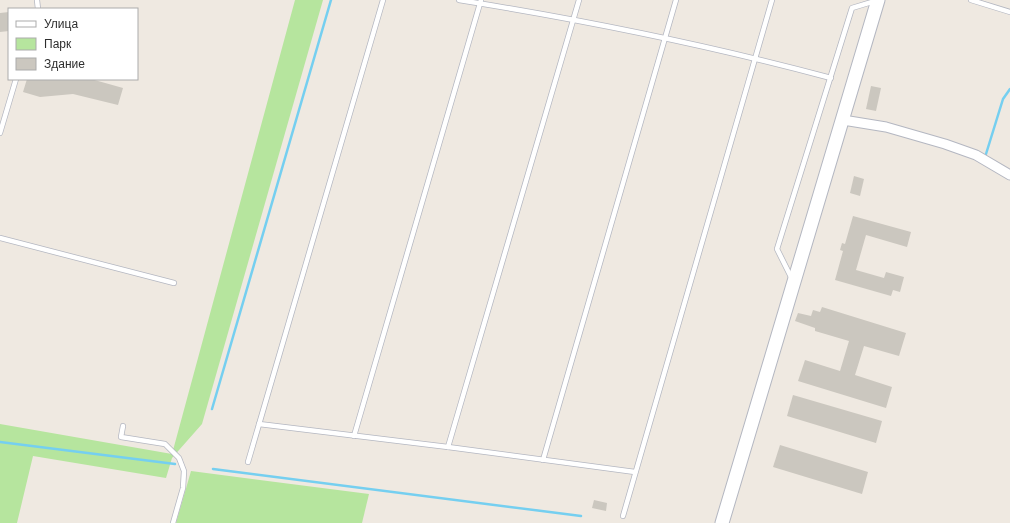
<svg xmlns="http://www.w3.org/2000/svg" width="1010" height="523" viewBox="0 0 1010 523" font-family="Barlow,sans-serif">
  <rect width="100%" height="100%" fill="#efe9e1"/>
  <g fill="#b6e59e">
    <path d="M295 0H323L202 424 172 458 166 478 33 456 17 523H0V424L172 454Z"/>
    <path d="M191 471 369 494 362 523H176Z"/>
  </g>
  <g fill="none" stroke-linecap="round" stroke-linejoin="round">
    <g stroke="#75cff0" stroke-width="2.5">
      <path d="M986 154 1003 99 1010 89"/>
      <path d="M212 409 331 0"/>
      <path d="M0 442 175 464"/>
      <path d="M213 469 581 516"/>
    </g>
  </g>
  <g fill="#cbc7bf">
    <path d="M9 12V31L0 32V13Z"/>
    <path d="M27 79H91L123 88 118 105 73 94 40 97 23 92Z"/>
    <path d="M871 86 881 88 876 111 866 109Z"/>
    <path d="M854 176 864 179 860 196 850 193Z"/>
    <path d="M853 216 911 232 907 247 866 235 856 270 884 278 886 272 904 277 900 292 893 290 891 296 835 280 843 251 840 250 842 243 845 244Z"/>
    <path d="M822 307 906 333 899 356 864 346 855 375 892 387 886 408 798 381 805 360 840 371 849 341 815 331V328L795 321 798 313 811 316 813 310 820 312Z"/>
    <path d="M793 395 882 421 876 443 787 416Z"/>
    <path d="M780 445 868 472 862 494 773 467Z"/>
    <path d="M594 500 607 503 606 511 592 508Z"/>
  </g>
  <g fill="none" stroke-linecap="round" stroke-linejoin="round">
    <g stroke="#b4b7c1" stroke-width="6">
      <g id="lane">
        <path d="M37 0 38 9"/>
        <path d="M459 0C584 20 708 45 831 78"/>
        <path d="M971 0 1010 12"/>
        <path d="M0 133 16 79"/>
        <path d="M0 238 174 283"/>
        <path d="M792 279 777 249 852 8 875 1"/>
        <path d="M259 424 448 447 635 472"/>
        <path d="M123 426 121 437 165 444 179 458 184 471 183 488 173 523"/>
        <path d="M354 436 481 0"/>
        <path d="M448 447 579 0"/>
        <path d="M543 460 676 0"/>
        <path d="M248 462 383 0"/>
        <path d="M623 516 772 0"/>
      </g>
    </g>
    <g stroke="#b4b7c1" stroke-width="11">
      <path id="street" d="M843 120 886 127 945 144 976 155 1010 175"/>
    </g>
    <g stroke="#b4b7c1" stroke-width="15">
      <path id="secondary" d="M722 523 878 0"/>
    </g>
    <use href="#lane" stroke="#fff" stroke-width="4.5"/>
    <use href="#street" stroke="#fff" stroke-width="9"/>
    <use href="#secondary" stroke="#fff" stroke-width="13"/>
  </g>
  <rect x="8" y="8" width="130" height="72" fill="#ffffff" stroke="#ababab"/>
  <rect x="16" y="21" width="20" height="6" fill="#ffffff" stroke="#ababab"/>
  <text x="44" y="28" font-size="12" fill="#2e2e2e">Улица</text>
  <rect x="16" y="38" width="20" height="12" fill="#b6e59e" stroke="#ababab"/>
  <text x="44" y="48" font-size="12" fill="#2e2e2e">Парк</text>
  <rect x="16" y="58" width="20" height="12" fill="#cbc7bf" stroke="#ababab"/>
  <text x="44" y="68" font-size="12" fill="#2e2e2e">Здание</text>
</svg>
